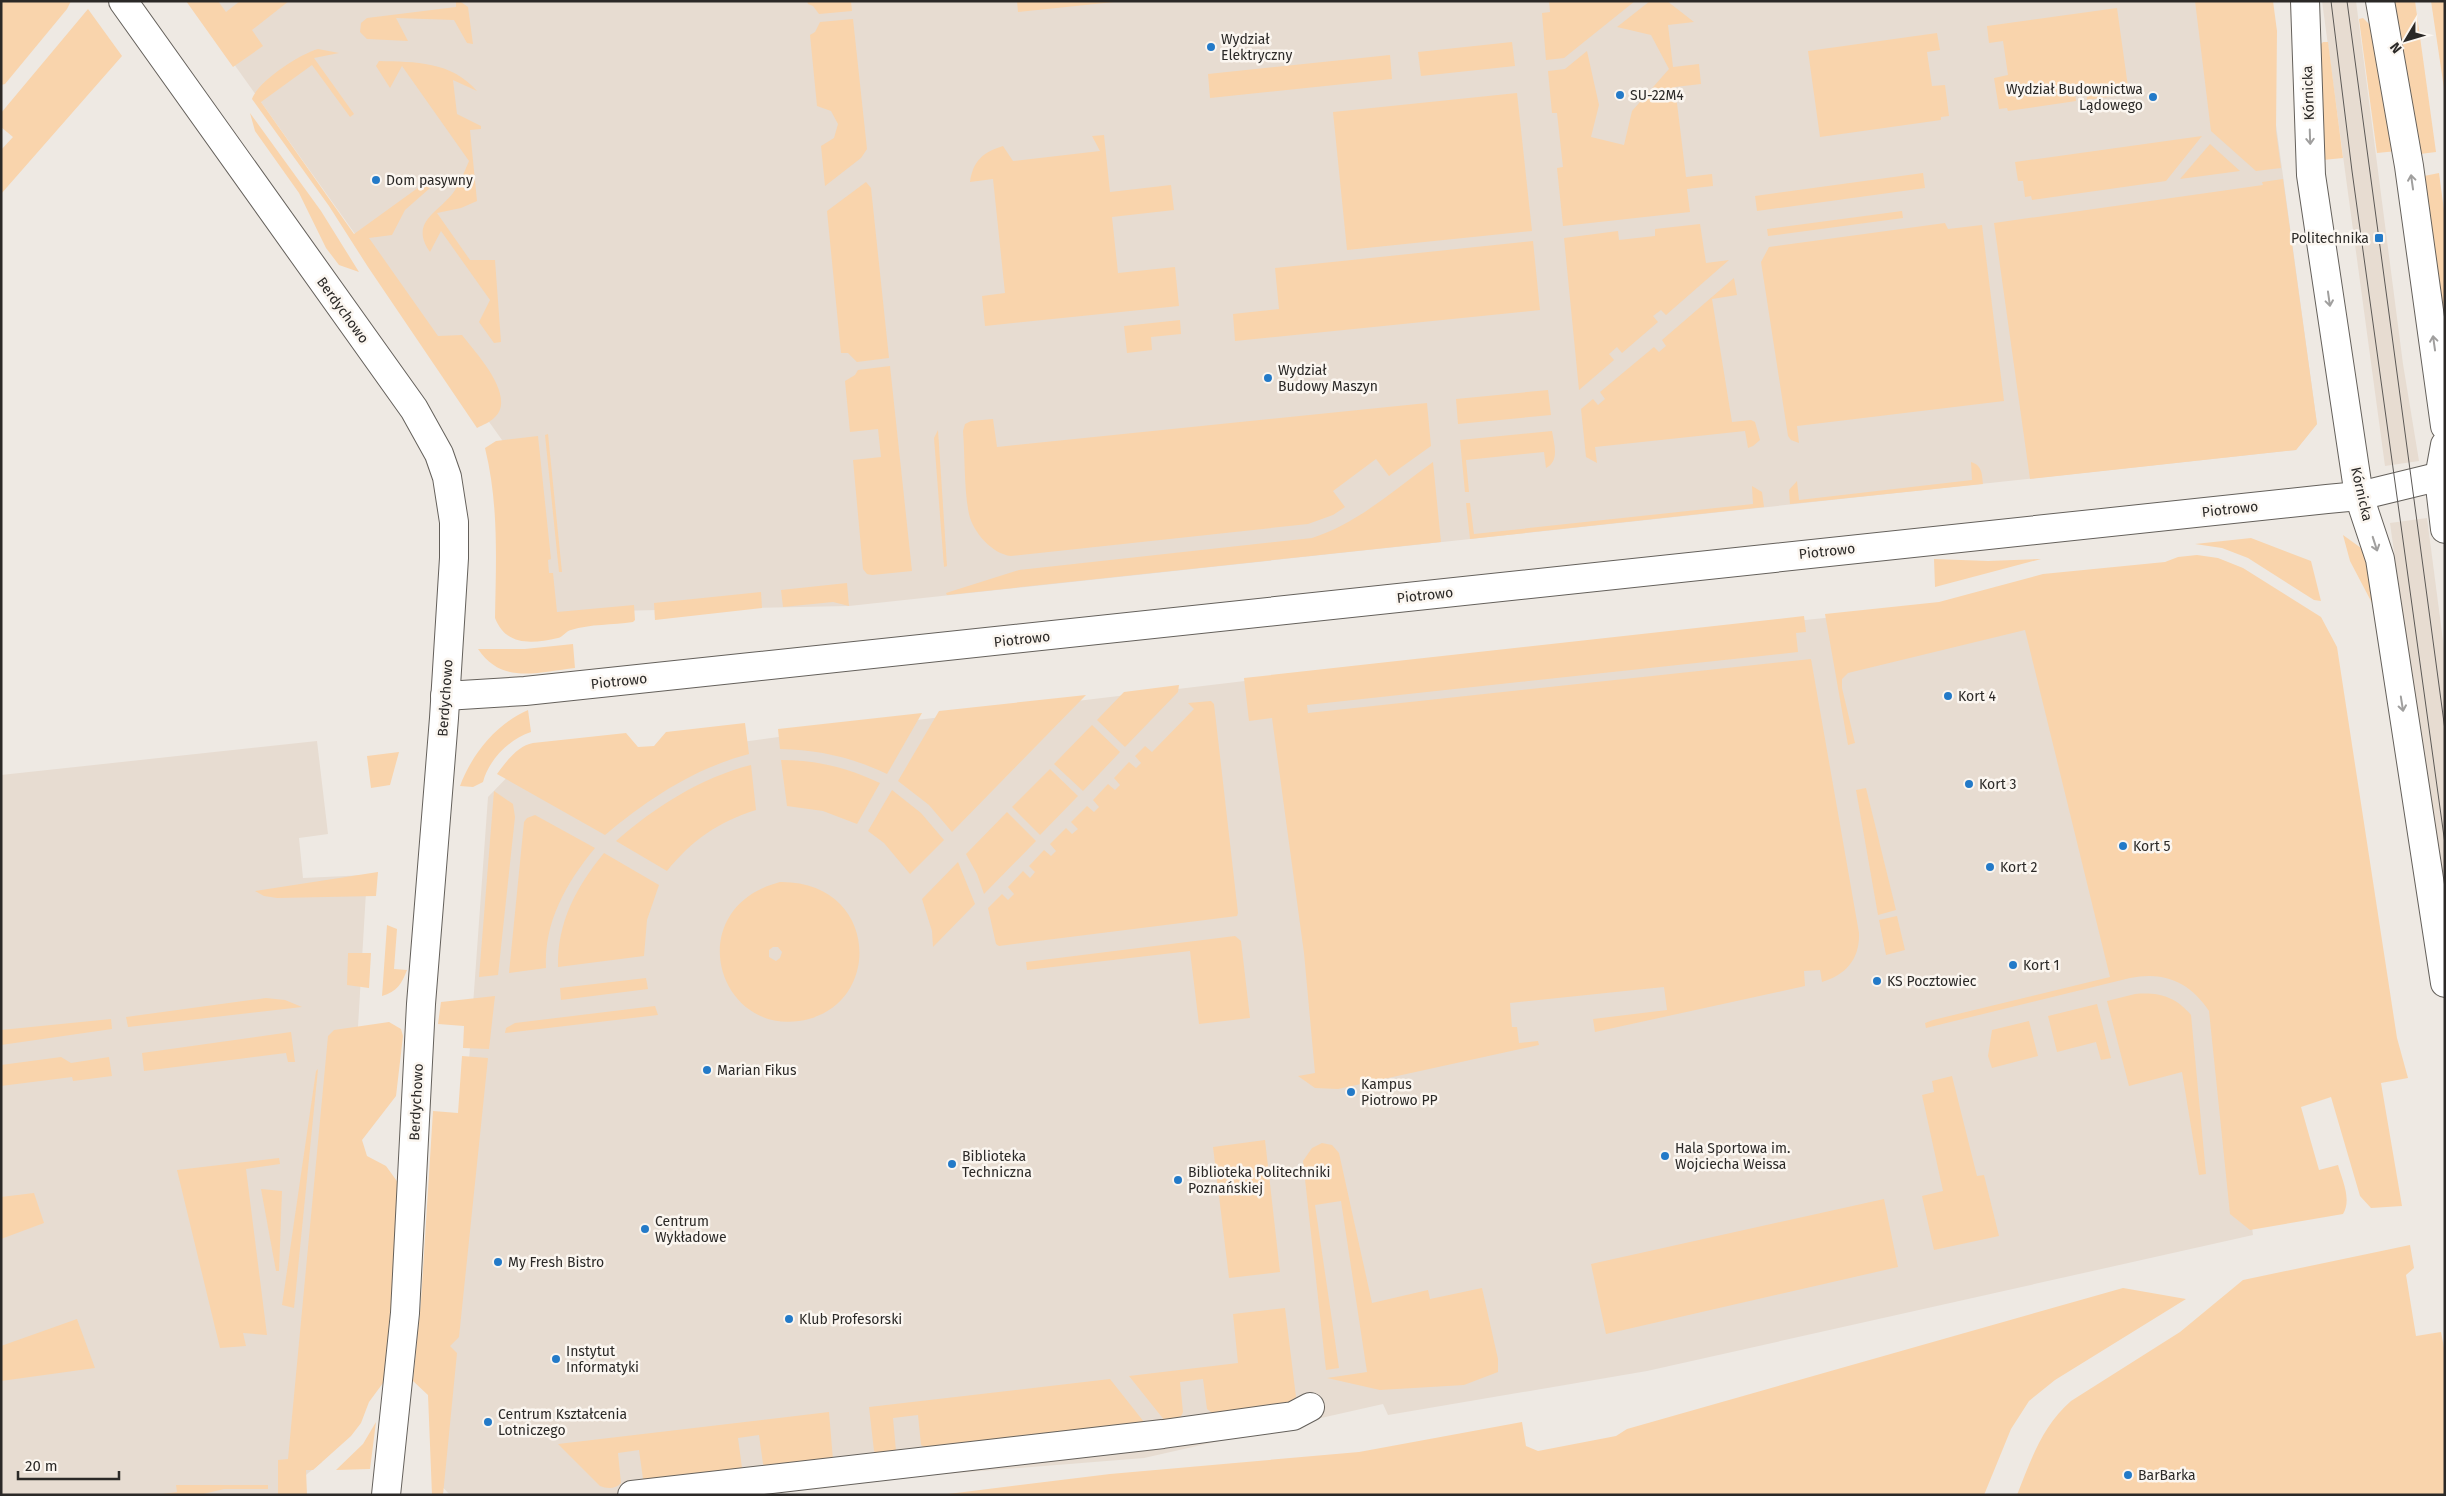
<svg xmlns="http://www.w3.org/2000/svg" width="2446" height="1496" viewBox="0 0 2446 1496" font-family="'Fira Sans',sans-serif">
  <rect width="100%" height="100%" fill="#eee9e3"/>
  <g fill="#e7dcd1">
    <path d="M189 1H2259L2317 424 2296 450 849 606 567 612 519 616 502 440Z"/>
    <path d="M2322 1H2356L2403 364 2419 461 2385 466Z"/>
    <path d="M2427 518 2445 656V918L2390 523Z"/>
    <path d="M2169 583 2253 1235 1647 1371 1388 1415 1383 1404 1144 1458 681 1495H450L436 1480 452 1297 488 797 516 768 646 755 815 732 1482 653Z"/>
    <path d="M317 741 328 834 299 838 303 878 367 875 349 1178 322 1462 281 1495H1V775Z"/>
  </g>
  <g fill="#f9d4ac" fill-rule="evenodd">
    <path d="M1 1H71L67 9 5 84 1 85Z"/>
    <path d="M186 1H218L226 12 240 1H289L252 30 263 46 233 67Z"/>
    <path d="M807 1H851L852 11 819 14 813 6 808 4Z"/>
    <path d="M1017 1H1124L1018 12Z"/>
    <path d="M1549 1H1635L1564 58 1546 60 1542 13 1550 12Z"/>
    <path d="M1650 1H1667L1694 22 1668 25 1673 67 1699 64 1701 84 1675 87 1686 177 1712 174 1713 186 1687 189 1690 212 1563 226 1557 168 1563 167 1557 113H1552L1548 71 1565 69 1587 51 1599 105 1591 137 1624 145 1632 111 1669 69 1651 35 1617 27Z"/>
    <path d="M2195 1H2273L2277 31 2276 131 2281 168 2256 171 2211 131Z"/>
    <path d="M2389 1H2415L2436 152 2420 154Z"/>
    <path d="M2431 1H2445V95Z"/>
    <path d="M456 2H461L468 7 473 44 467 43 454 20 396 18 408 41 367 39 360 32 361 23 367 18 456 7Z"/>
    <path d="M2117 8 2129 94 2087 100 2086 88 2075 90 2076 101 2008 111 2007 108 1999 109 1994 78 2008 75 2003 41 1989 43 1987 26Z"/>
    <path d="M88 9 122 56 1 194V150L13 137 1 127V113Z"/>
    <path d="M2363 18 2370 25 2397 151 2377 153 2359 19Z"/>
    <path d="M853 19 867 149 861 158 825 186 821 146 834 138 838 124 831 111 817 106 810 35 815 32 820 22Z"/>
    <path d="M1937 33 1940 50 1927 52 1932 86 1945 85 1949 116 1941 117V120L1820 137 1808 51Z"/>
    <path d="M1512 42 1515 66 1421 76 1418 52Z"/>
    <path d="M2323 42H2328L2343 158 2323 160 2320 45Z"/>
    <path d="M318 49 339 53 314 58 354 114 350 117 312 65 261 102 354 234 426 182 430 188 405 210 392 235 369 238 438 336 462 335C475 352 518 397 494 418 490 422 483 425 477 428L368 267 329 206 252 99C258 81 300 54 318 49Z"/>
    <path d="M1390 55 1392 79 1210 98 1208 74Z"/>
    <path d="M379 61C415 62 451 61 477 91L453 80 457 114 481 126V129L470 130 477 201 461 208 437 213 470 260H495L501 342 494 343 479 322 490 300 441 231 430 252C409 222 438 213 453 193 460 184 464 172 469 161L402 66 390 88 376 66Z"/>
    <path d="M1517 93 1532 231 1347 250 1333 112Z"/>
    <path d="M250 113 321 211 359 272 339 265 326 248 299 193 255 131Z"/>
    <path d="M1104 135 1110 192 1171 185 1174 210 1112 217 1118 273 1175 267 1179 306 985 326 982 296 1005 293 993 179 970 182C973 161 983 152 1003 146L1013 161 1100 151 1092 136Z"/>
    <path d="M2202 136 2166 181 2032 200 2031 196 2025 197 2023 181H2018L2015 162Z"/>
    <path d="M2210 144 2240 171 2180 179Z"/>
    <path d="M1923 173 1925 188 1757 211 1755 196Z"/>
    <path d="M2439 173 2445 218V332L2424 176Z"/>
    <path d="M2283 179 2317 424 2296 450 2030 479 1994 223 2263 185 2262 182Z"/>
    <path d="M866 182 871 188 889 358 857 362 848 353H841L827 211Z"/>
    <path d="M1902 211 1903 218 1768 236 1767 229Z"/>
    <path d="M1945 223 1948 229 1982 225 2004 401 1797 426 1799 443 1791 440 1788 436 1761 262 1769 247Z"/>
    <path d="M1700 224 1706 263 1729 260 1666 315 1661 310 1653 316 1658 322 1622 353 1617 347 1609 354 1614 360 1579 390 1564 238 1618 231 1619 240 1655 236V229Z"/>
    <path d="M1533 241 1540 310 1235 341 1233 314 1279 309 1275 268Z"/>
    <path d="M1734 278 1737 295 1712 299 1732 422 1751 420 1755 422 1760 440 1753 446 1748 448 1745 431 1595 447 1597 463 1586 457 1581 409 1593 399 1598 405 1605 399 1600 392 1654 347 1659 352 1666 346 1662 340Z"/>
    <path d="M1180 320 1181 334 1151 337 1152 350 1127 353 1124 326Z"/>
    <path d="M890 366 912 571 872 575 867 574 863 569 853 460 881 457 878 429 850 432 845 381 855 375 858 370Z"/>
    <path d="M1548 390 1551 415 1458 424 1456 399Z"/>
    <path d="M1427 403 1431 446 1389 476 1376 459 1333 491 1345 507 1333 515 1308 524 1011 556C992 554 973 532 969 514 964 491 965 456 963 431L965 424 971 421 993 419 997 447Z"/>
    <path d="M938 430 947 566 944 567 934 438Z"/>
    <path d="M1552 431C1554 444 1560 461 1546 468L1544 452 1466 460 1469 492H1465L1460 440Z"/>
    <path d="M548 434 562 572H559L545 435Z"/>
    <path d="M538 436 551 559 548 560 549 573H553L557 612 634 605 635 620 633 622C613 625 590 624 571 630 566 631 563 637 558 638 531 644 506 646 495 618 496 561 499 505 485 448L496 441Z"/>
    <path d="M1433 462 1441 542 947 595 946 593 1019 570 1312 538C1357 524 1395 489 1433 462Z"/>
    <path d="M1971 462C1982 465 1982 474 1983 484L1790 504 1789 490 1797 481 1799 500 1972 480Z"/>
    <path d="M1752 486 1762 492 1764 507 1470 539 1466 503H1470L1474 534 1753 504Z"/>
    <path d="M2343 535 2361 548 2368 558 2380 628 2372 603 2350 561Z"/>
    <path d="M2251 538 2311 561 2321 601 2314 600 2248 558 2222 548 2195 544Z"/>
    <path d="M2197 555 2218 558 2243 568 2321 617 2337 647 2397 1038 2408 1078 2381 1083 2402 1206 2371 1208 2360 1196 2331 1097 2301 1107 2319 1170 2338 1165C2342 1180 2352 1199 2343 1214L2250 1230 2230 1214 2209 1011C2190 982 2164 971 2130 978L1926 1028 1925 1023 1933 1020 2110 977 2025 630 1848 673 1842 679V688L1855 743 1848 745 1825 614 1939 602 2043 574 2165 562 2178 557Z"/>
    <path d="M1934 559 1988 561 2041 559 1935 587Z"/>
    <path d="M847 583 849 606 833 602 783 607 781 590Z"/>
    <path d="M761 592 762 608 655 620 654 603Z"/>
    <path d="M1804 616 1806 632 1796 633 1798 652 1307 705 1308 713 1811 659 1859 933C1860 959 1846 975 1822 982L1820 970 1804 971 1805 986 1595 1032 1593 1019 1667 1010 1664 987 1510 1003 1512 1027H1517L1519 1043 1538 1041 1539 1045 1338 1089 1315 1088 1298 1076 1315 1073 1304 953 1272 718 1249 721 1244 678Z"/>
    <path d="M573 644 575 668C538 672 502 685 478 649H525Z"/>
    <path d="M1179 685 1178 692 1125 747 1097 720 1124 692Z"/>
    <path d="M1086 695 952 832 929 805 898 781 939 711Z"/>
    <path d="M1211 701 1214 704 1238 913 1237 916 999 946 996 944 988 908 1002 894 1008 900 1014 894 1008 887 1023 871 1030 878 1035 872 1029 866 1044 850 1051 856 1056 851 1050 844 1066 828 1072 834 1078 829 1071 822 1087 806 1094 812 1099 807 1093 800 1108 784 1115 790 1120 785 1114 778 1129 762 1136 768 1141 763 1135 756 1145 746 1152 752 1194 709 1188 703Z"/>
    <path d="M528 710 531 732C509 739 488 761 483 782L473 787 460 786C472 754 496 724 528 710Z"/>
    <path d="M922 713 887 774C851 757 819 750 780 749L778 729Z"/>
    <path d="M745 723 749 754C695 768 648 799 605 835L497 774C506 762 517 746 533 743L626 733 638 747 654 746 666 732Z"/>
    <path d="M1092 725 1120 752 1083 791 1054 764Z"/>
    <path d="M399 752 390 785 371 788 367 756Z"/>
    <path d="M781 760C818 760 848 768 880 783L857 824 823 811 787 806Z"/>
    <path d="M751 765 756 810C718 822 692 840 667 871L616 841C655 807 700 778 751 765Z"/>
    <path d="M1050 769 1078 796 1040 835 1012 807Z"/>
    <path d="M1866 788 1896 910 1878 915 1856 790Z"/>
    <path d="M892 790 921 813 944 840 910 874 884 843 868 831Z"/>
    <path d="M494 791 513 804 515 817 498 975 479 977Z"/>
    <path d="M1007 812 1036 841 984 894 977 874 966 854Z"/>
    <path d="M535 815 595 848C566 883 544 922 546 968L509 973 524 822 527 818Z"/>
    <path d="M604 853 659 885 647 920 644 956 558 967C557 923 576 887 604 853Z"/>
    <path d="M958 862 975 904 933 947 932 931 922 899Z"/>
    <path d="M378 872 376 896 277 898 264 896 255 891Z"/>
    <path d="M780 882C881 881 884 1009 799 1021 716 1033 681 908 780 882ZM773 947H778L782 952 780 958 776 961 769 957V950Z"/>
    <path d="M1897 916 1905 950 1886 955 1879 920Z"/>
    <path d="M387 925 397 929 394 969 407 970C402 983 397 992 382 996Z"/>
    <path d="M1235 936 1241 941 1250 1018 1199 1024 1190 951 1027 970 1026 962Z"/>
    <path d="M348 953H371L369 988 347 985Z"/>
    <path d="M646 978 648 989 561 1000 560 988Z"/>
    <path d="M2135 994C2158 992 2175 996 2191 1015L2206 1174 2199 1175 2182 1072 2129 1086 2107 1001Z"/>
    <path d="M495 996 489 1049 463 1048 464 1026 438 1024 441 1002Z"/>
    <path d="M266 998 285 1000 302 1007 128 1027 126 1017Z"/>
    <path d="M2097 1004 2111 1058 2101 1060 2096 1042 2057 1052 2048 1016Z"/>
    <path d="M655 1006 658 1015 505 1033 506 1028 515 1023Z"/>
    <path d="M111 1019 112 1029 1 1045V1030Z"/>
    <path d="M2029 1021 2038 1056 1992 1068 1988 1056 1992 1030Z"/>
    <path d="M389 1022 401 1029 403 1036 396 1096 362 1140 367 1156 386 1166 399 1184 390 1337 383 1383 369 1402 361 1423 351 1436 313 1470H306L307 1495H278V1460L288 1459 328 1036 334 1030Z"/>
    <path d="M291 1032 295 1062H288L286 1053 144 1071 142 1053Z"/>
    <path d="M462 1056 488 1058 459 1337 450 1346 457 1353 443 1495H432L428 1395 413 1381 421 1301 433 1111 458 1113Z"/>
    <path d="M61 1057 71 1063 109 1057 112 1076 73 1081 72 1077 1 1086V1065Z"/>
    <path d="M318 1069 294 1308 282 1305 316 1071Z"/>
    <path d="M1952 1076 1977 1176 1984 1175 1999 1236 1934 1250 1922 1196 1943 1191 1922 1095 1934 1092 1932 1081Z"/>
    <path d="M1265 1140 1280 1272 1229 1278 1213 1147Z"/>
    <path d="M1322 1143 1332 1145 1339 1153 1372 1303 1428 1290 1430 1299 1482 1288 1498 1359V1372L1464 1385 1380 1390 1327 1378 1367 1372 1341 1201 1315 1205 1339 1368 1326 1370 1303 1161 1312 1148Z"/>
    <path d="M279 1158 280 1164 246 1169 267 1335 243 1333 246 1346 220 1348 177 1170Z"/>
    <path d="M261 1189 282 1191 279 1271H276Z"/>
    <path d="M34 1193 44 1223 1 1239V1197Z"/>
    <path d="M1884 1199 1898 1267 1606 1334 1591 1264Z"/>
    <path d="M2410 1245 2414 1268 2406 1275 2416 1336 2441 1332 2445 1353V1495H2017C2031 1460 2042 1426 2071 1401L2180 1332 2243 1280Z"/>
    <path d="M2123 1288 2186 1299 2055 1380 2029 1401 2011 1429 1984 1495H940L1110 1474 1359 1452 1522 1422 1526 1446 1538 1451 1616 1436 1627 1429Z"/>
    <path d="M1285 1308 1296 1397 1287 1404 1215 1415 1207 1409 1203 1379 1180 1382 1183 1412C1180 1421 1173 1420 1165 1421L1129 1376 1238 1363 1233 1314Z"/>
    <path d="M77 1319 95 1368 1 1381V1346Z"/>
    <path d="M1110 1379 1144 1422 1140 1425 926 1448 921 1445 918 1415 893 1418 896 1451 877 1454 874 1451 869 1407Z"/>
    <path d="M829 1412 833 1460 766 1468 763 1464 759 1435 738 1438 742 1468 740 1471 647 1482 643 1479 639 1450 618 1453 621 1483C616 1489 607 1489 600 1486L558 1444Z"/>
    <path d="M376 1422 370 1469 336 1470 363 1444Z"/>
    <path d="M176 1485H268V1489H224L199 1495H155L177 1492Z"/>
  </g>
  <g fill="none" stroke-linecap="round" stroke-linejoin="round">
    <g stroke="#64605b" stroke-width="30">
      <g id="street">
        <path d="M123 1 414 409 439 454 447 477 454 522V558L444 718 421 1004 405 1313 386 1495"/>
        <path d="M2305 1 2311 175 2359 496 2380 559 2445 983"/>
        <path d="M445 696 525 691 751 667 2327 499 2359 496 2445 475"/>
        <path d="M632 1495 1163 1434 1293 1416 1310 1407"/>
      </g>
    </g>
    <g stroke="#64605b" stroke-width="30">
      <g id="secondary">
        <path d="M2380 1 2409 166 2445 426"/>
        <path d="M2445 445 2439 478 2445 529"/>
      </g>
    </g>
    <use href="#street" stroke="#fff" stroke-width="28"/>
    <use href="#secondary" stroke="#fff" stroke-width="28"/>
    <g stroke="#5c5956" stroke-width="1">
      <path d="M2331 1 2352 171 2445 844"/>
      <path d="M2347 1 2445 730"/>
    </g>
  </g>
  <defs><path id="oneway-shaft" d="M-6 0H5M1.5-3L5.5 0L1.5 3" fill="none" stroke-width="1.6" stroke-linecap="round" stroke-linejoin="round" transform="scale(1.25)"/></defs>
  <g stroke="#a09f9e">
    <use href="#oneway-shaft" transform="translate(2310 137) rotate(88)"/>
    <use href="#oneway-shaft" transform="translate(2412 182) rotate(-98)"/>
    <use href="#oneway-shaft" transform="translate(2329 299) rotate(82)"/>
    <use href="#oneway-shaft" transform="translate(2434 343) rotate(-98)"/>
    <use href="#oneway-shaft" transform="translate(2375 544) rotate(72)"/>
    <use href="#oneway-shaft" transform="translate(2402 704) rotate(81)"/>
  </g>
  <g fill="#237ac8" stroke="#fbf6f0" stroke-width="2">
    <circle cx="1211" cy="47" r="5"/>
    <circle cx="1620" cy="95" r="5"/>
    <circle cx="2153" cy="97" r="5"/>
    <circle cx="376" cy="180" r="5"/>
    <rect x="2374" y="233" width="10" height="10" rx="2.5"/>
    <circle cx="1268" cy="378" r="5"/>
    <circle cx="1948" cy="696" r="5"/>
    <circle cx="1969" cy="784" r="5"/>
    <circle cx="2123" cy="846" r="5"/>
    <circle cx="1990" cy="867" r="5"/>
    <circle cx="2013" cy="965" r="5"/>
    <circle cx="1877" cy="981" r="5"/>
    <circle cx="707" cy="1070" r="5"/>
    <circle cx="1351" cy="1092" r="5"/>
    <circle cx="1665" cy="1156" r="5"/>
    <circle cx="952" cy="1164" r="5"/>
    <circle cx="1178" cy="1180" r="5"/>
    <circle cx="645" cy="1229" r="5"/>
    <circle cx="498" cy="1262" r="5"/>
    <circle cx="789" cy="1319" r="5"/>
    <circle cx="556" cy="1359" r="5"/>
    <circle cx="488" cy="1422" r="5"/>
    <circle cx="2128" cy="1475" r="5"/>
  </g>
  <g text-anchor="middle" stroke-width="5" stroke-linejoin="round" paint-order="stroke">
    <g font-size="14" fill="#2b2927" stroke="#fbf6f0" text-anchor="start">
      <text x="1221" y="44">Wydział<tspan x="1221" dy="16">Elektryczny</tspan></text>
      <text x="2143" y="94" text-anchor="end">Wydział Budownictwa<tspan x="2143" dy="16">Lądowego</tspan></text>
      <text x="1630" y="100">SU-22M4</text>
      <text x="386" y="185">Dom pasywny</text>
      <text x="2369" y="243" text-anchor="end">Politechnika</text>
      <text x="1278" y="375">Wydział<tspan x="1278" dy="16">Budowy Maszyn</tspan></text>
      <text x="1958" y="701">Kort 4</text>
      <text x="1979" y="789">Kort 3</text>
      <text x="2133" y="851">Kort 5</text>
      <text x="2000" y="872">Kort 2</text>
      <text x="2023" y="970">Kort 1</text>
      <text x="1887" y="986">KS Pocztowiec</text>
      <text x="717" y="1075">Marian Fikus</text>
      <text x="1361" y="1089">Kampus<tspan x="1361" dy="16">Piotrowo PP</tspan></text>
      <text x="1675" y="1153">Hala Sportowa im.<tspan x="1675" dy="16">Wojciecha Weissa</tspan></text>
      <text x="962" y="1161">Biblioteka<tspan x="962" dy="16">Techniczna</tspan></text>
      <text x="1188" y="1177">Biblioteka Politechniki<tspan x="1188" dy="16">Poznańskiej</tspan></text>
      <text x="655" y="1226">Centrum<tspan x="655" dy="16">Wykładowe</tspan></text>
      <text x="508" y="1267">My Fresh Bistro</text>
      <text x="799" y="1324">Klub Profesorski</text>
      <text x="566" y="1356">Instytut<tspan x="566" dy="16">Informatyki</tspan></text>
      <text x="498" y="1419">Centrum Kształcenia<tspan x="498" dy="16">Lotniczego</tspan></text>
      <text x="2138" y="1480">BarBarka</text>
    </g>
    <g font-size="14" fill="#2b2927" stroke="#fbf6f0">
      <text transform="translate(2308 93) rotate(-92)" y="5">Kórnicka</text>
      <text transform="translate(343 310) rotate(54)" y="5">Berdychowo</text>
      <text transform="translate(2362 494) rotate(77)" y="5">Kórnicka</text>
      <text transform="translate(2230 509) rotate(-6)" y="5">Piotrowo</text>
      <text transform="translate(1827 551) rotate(-6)" y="5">Piotrowo</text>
      <text transform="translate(1425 595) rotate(-6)" y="5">Piotrowo</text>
      <text transform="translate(1022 639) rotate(-6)" y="5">Piotrowo</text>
      <text transform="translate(619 681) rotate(-6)" y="5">Piotrowo</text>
      <text transform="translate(445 698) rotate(-86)" y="5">Berdychowo</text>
      <text transform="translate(416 1102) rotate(-87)" y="5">Berdychowo</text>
    </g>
  </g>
  <rect width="2446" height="1496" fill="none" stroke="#2b2927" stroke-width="5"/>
  <g transform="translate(2406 40) rotate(232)" stroke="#fbf6f0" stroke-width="4" paint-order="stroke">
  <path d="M0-4L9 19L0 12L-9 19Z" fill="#2b2927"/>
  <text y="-8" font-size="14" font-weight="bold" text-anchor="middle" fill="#2b2927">N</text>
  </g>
  <path d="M18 1471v8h101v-8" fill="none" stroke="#2b2927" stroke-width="2.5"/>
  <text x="25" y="1471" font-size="15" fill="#2b2927" stroke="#fbf6f0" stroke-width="4" paint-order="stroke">20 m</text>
</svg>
